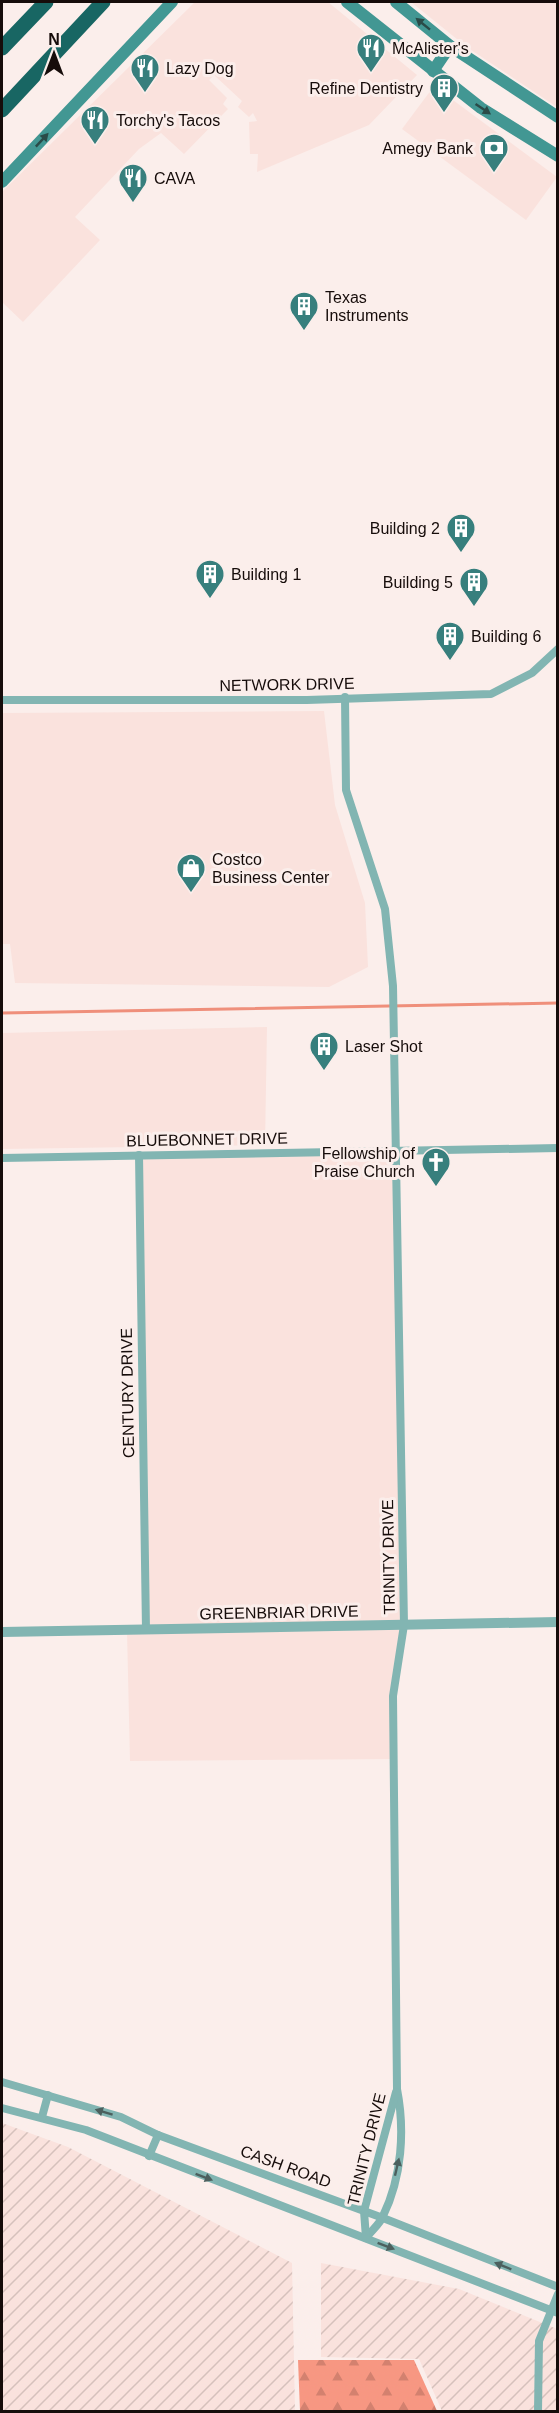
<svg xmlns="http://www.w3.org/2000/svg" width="559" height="2413" viewBox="0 0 559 2413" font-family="Helvetica,sans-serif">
  <defs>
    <pattern id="industrial-furrows" width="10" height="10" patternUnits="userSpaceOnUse" patternTransform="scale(1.5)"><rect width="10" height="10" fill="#fae2dd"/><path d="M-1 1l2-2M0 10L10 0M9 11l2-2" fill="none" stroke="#d6c1bc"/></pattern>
    <pattern id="forest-firs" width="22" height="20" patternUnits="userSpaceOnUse" patternTransform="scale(1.5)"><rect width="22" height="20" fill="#f79782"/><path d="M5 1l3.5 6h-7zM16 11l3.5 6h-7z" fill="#d3816f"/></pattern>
  </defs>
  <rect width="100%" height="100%" fill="#fbeeeb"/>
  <g fill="#fae2dd">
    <path d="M195 2H328L417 75 369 125 257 172 258 154H250L249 122 257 121 253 113 249 117 238 107 242 101 214 75 209 80 227 98 223 104 228 109 184 154 161 133 139 149 75 217 100 240 23 322 2 302V192Z"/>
    <path d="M411 2H557V107L468 48Z"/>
    <path d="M434 86 557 177 526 220 402 129Z"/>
    <path d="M324 711 335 805 365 903 368 967 329 987 15 983 10 944H2V713Z"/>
    <path d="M267 1027 265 1145 2 1149V1033Z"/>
    <path d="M397 1151 404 1625 395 1675 393 1759 130 1761 127 1631 145 1630 139 1155Z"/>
  </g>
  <g fill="url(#industrial-furrows)">
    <path d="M2 2123 68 2147 292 2263 295 2411H2Z"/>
    <path d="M321 2263 459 2289 557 2329V2411H442L419 2359 321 2357Z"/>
  </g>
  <path fill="url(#forest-firs)" d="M298 2360H414L437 2411H300Z"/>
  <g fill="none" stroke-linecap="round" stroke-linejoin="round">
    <path stroke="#ef8f7b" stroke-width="3" d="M2 1013 558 1003"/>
    <g stroke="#82b5b2" stroke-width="8">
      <path d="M345 697 346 790 385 909 393 986 404 1625 393 1696 397 2089C405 2130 402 2177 383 2216 380 2224 371 2231 366 2238"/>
      <path d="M2 700H307L491 694 532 673 558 649"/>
      <path d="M139 1155 146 1630"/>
      <path d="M2 1158 558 1148"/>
      <path d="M2 2082 121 2117 158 2135 383 2218 558 2287"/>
      <path d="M2 2108 86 2130 558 2313"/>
      <path d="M42 2117 48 2095"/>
      <path d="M149 2156 158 2135"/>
      <path d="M366 2238 364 2211 396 2092"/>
      <path d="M538 2412 539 2341 558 2294"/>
    </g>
    <path stroke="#82b5b2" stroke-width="10" d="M2 1632 558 1622"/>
    <g stroke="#429793" stroke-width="12">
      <path d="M347 2 481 108 558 156"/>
      <path d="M396 2 450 46 558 117"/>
      <path d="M433 71 450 46"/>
      <path d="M2 182 172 2"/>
    </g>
    <g stroke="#186663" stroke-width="15">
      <path d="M2 48 46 2"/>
      <path d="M2 110 103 2"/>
    </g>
  </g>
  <defs><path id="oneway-solid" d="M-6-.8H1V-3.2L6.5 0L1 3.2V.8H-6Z" transform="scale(1.5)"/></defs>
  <g fill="#2a4b48">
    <use href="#oneway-solid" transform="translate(423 24) rotate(-141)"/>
    <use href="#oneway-solid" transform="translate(483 109) rotate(34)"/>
    <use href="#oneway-solid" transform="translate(42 140) rotate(-47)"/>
  </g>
  <g fill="#4c605e">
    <use href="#oneway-solid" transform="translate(104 2112) rotate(-163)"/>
    <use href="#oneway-solid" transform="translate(397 2167) rotate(-77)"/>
    <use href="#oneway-solid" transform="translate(204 2177) rotate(21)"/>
    <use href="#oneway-solid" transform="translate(386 2246) rotate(21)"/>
    <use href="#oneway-solid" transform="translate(503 2266) rotate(-158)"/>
  </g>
  <defs>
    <g id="restaurant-pin" transform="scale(1.5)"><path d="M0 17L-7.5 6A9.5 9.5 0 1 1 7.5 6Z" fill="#377f7d" stroke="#fbeeeb"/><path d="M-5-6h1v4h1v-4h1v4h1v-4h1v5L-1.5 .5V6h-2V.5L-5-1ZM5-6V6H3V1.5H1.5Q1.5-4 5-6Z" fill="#fff"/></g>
    <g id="building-pin" transform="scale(1.5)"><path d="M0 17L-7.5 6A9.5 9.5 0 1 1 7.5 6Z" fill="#377f7d" stroke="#fbeeeb"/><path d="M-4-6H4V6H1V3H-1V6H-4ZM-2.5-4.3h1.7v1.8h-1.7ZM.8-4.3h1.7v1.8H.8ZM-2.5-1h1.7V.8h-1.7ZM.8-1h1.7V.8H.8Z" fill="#fff"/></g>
    <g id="bank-pin" transform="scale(1.5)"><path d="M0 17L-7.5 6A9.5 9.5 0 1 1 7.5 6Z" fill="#377f7d" stroke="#fbeeeb"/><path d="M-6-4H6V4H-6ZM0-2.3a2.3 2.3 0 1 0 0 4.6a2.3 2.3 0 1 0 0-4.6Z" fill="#fff"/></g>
    <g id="shop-pin" transform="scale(1.5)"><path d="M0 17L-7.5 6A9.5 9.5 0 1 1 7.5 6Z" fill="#377f7d" stroke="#fbeeeb"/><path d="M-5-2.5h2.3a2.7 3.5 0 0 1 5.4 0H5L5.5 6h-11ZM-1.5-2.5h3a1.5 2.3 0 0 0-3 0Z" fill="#fff"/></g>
    <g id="church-pin" transform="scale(1.5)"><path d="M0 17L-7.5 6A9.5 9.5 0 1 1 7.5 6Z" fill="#377f7d" stroke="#fbeeeb"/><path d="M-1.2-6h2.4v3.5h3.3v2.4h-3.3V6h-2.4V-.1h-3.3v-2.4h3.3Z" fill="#fff"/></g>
  </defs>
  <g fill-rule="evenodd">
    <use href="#restaurant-pin" x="371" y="48"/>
    <use href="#restaurant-pin" x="145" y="68"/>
    <use href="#building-pin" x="444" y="88"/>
    <use href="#restaurant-pin" x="95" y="120"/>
    <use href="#bank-pin" x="494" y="148"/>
    <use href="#restaurant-pin" x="133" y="178"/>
    <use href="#building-pin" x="304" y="306"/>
    <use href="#building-pin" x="461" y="528"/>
    <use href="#building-pin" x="210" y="574"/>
    <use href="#building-pin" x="474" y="582"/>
    <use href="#building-pin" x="450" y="636"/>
    <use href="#shop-pin" x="191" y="868"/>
    <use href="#building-pin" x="324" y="1046"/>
    <use href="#church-pin" x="436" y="1162"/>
  </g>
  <g text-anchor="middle" stroke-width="6" stroke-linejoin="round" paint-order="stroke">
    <g font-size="16" fill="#160c0a" stroke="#fbeeeb" text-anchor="start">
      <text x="392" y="54">McAlister's</text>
      <text x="166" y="74">Lazy Dog</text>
      <text x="423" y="94" text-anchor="end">Refine Dentistry</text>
      <text x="116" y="126">Torchy's Tacos</text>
      <text x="473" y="154" text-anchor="end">Amegy Bank</text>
      <text x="154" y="184">CAVA</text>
      <text x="325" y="303">Texas<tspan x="325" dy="18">Instruments</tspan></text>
      <text x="440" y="534" text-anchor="end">Building 2</text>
      <text x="231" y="580">Building 1</text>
      <text x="453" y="588" text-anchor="end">Building 5</text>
      <text x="471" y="642">Building 6</text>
      <text x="212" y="865">Costco<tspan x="212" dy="18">Business Center</tspan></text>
      <text x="345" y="1052">Laser Shot</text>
      <text x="415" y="1159" text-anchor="end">Fellowship of<tspan x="415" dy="18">Praise Church</tspan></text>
    </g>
    <g font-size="16" fill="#160c0a" stroke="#fbeeeb">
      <text transform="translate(287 684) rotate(-1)" y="6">NETWORK DRIVE</text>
      <text transform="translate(207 1139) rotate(-1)" y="6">BLUEBONNET DRIVE</text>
      <text transform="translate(127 1393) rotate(-91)" y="6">CENTURY DRIVE</text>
      <text transform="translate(388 1557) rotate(-91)" y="6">TRINITY DRIVE</text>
      <text transform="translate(279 1612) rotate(-1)" y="6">GREENBRIAR DRIVE</text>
      <text transform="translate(366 2149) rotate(-76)" y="6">TRINITY DRIVE</text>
      <text transform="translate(286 2166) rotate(20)" y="6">CASH ROAD</text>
    </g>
  </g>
  <rect width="559" height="2413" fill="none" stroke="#160c0a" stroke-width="6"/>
  <g transform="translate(54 54)" stroke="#fbeeeb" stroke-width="4.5" paint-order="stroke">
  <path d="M0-4.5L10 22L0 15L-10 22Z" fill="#160c0a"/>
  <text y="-9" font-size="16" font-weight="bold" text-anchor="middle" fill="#160c0a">N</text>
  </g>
</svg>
